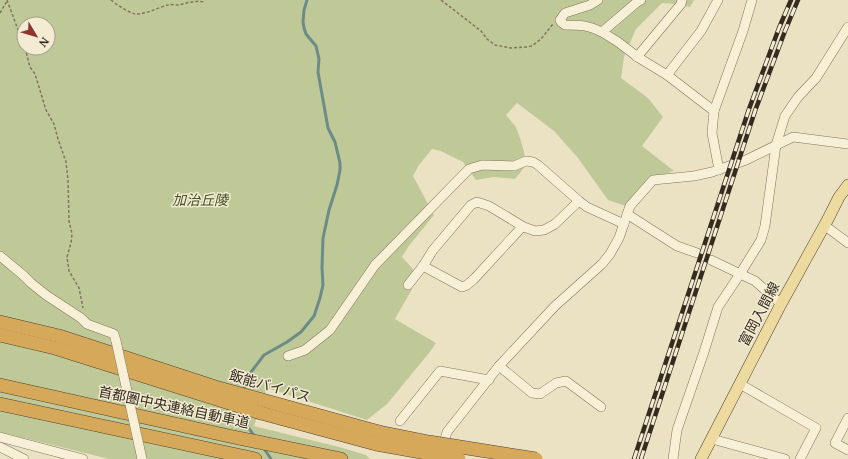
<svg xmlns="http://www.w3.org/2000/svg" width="848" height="459" viewBox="0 0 848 459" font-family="'Noto Serif','Noto Sans JP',serif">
  <rect width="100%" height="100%" fill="#ebe2c4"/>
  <path fill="#bfc998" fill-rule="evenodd" d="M0 0H694L690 7 676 4 662 3 636 29 624 57 621 78 648 98 663 117 642 146 674 171 655 177 626 206 608 200 578 158 554 131 517 103 506 115 516 127 521 141 527 164 515 179 494 177 476 180 463 162 441 151 432 149 419 165 413 176 434 215 408 247 402 257 413 269 412 289 395 319 436 343 429 353 387 404 367 420 267 388 254 426 339 447 366 455 370 459H109L0 432ZM24 24H48V48H24Z"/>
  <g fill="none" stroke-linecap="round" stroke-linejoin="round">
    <g stroke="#6d8c87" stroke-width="3">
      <path d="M244 391 245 380 264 355 287 342 301 332 314 316 320 298 323 285 322 267 323 238 329 210 337 185 340 170V163L335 142 328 128 318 72 319 59 316 46 306 34 304 28 303 22 304 10 307 0"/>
      <path d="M243 410V420L255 437"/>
      <path d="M263 447 271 459"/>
    </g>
    <g stroke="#84745b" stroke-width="10">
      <g id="minor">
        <path d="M598 0 590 5 565 13 560 20 561 22 565 25C581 25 587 25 602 32"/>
        <path d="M641 0 636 3 602 32 618 42 639 58 667 75 714 111 712 133 719 170"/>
        <path d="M637 57 681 4 682 0"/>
        <path d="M667 75 701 31 718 0"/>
        <path d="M714 111 743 31 752 0"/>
        <path d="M627 214 677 246 697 253"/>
        <path d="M824 225 848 243"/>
        <path d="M0 256 23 275 31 283 46 295 81 318 87 324 114 334 116 341"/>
        <path d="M711 260 755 281 781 304"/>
        <path d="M423 266 462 287 467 285 474 279 522 227"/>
        <path d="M408 285 423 266 433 250 471 205 477 202 489 206 524 227 535 231 544 230 555 224 579 201"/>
        <path d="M288 356 305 350 330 330 375 265 469 169 482 165 514 166 526 161 533 162 538 165 579 201 587 207 624 224"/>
        <path d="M499 366 532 393 540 394 556 383 566 381 601 407"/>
        <path d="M740 384 816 428 800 459"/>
        <path d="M848 418 835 443 848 450"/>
        <path d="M400 421 440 371 489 380"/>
        <path d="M0 437 83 459"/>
        <path d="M712 439 785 459"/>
        <path d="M0 447 24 459"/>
        <path d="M442 450 447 432 499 366 555 306 602 264 610 254 619 238 630 206 653 180 694 176 712 172 746 160 793 137 848 144"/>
        <path d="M673 459 677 430 704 352 718 307 740 274 761 240 765 226 776 145 785 116 798 97 816 78 848 27"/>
      </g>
    </g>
    <g stroke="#52422f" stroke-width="12">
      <path id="major" d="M701 459 781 304 828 219 839 197 848 185"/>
    </g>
    <g stroke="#52422f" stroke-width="14">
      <g id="highway">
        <path d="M0 322 59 336 215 387 379 432"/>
        <path d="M0 335 55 348 261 413 376 444"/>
        <path d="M0 385 229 436 341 459"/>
        <path d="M0 404 255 459"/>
      </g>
    </g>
    <g stroke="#84745b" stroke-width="1.5" stroke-dasharray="3 2" stroke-linecap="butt">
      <path d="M7 0 24 46"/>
      <path d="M111 0C117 5 128 12 135 14 145 15 159 7 168 5 171 4 175 5 178 5 187 3 196 0 205 2"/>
      <path d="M441 0 481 31 487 39 495 45 511 48 526 47 532 46 541 39 553 24"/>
      <path d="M0 13 7 1"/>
      <path d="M25 48 30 67 35 74 46 110 54 124 58 139 66 162 68 180 69 221 72 234 71 243 67 257 69 271 79 288 83 308"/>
    </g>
    <use href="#minor" stroke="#f7efd6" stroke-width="9"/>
    <use href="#major" stroke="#ecda9e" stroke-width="11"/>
    <use href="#highway" stroke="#d6a859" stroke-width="13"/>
    <g stroke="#352b1f" stroke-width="4.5">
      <g id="rail">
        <path d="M634 459 749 109 779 28 791 0"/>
        <path d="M641 459 755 111 785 31 798 0"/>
      </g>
    </g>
    <use href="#rail" stroke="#f3ecd3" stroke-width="3" stroke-dasharray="9" stroke-linecap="butt"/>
    <g stroke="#84745b" stroke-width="10" stroke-linecap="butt">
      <path id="minor-bridge" d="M116 341 142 459"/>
    </g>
    <g stroke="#52422f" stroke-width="14" stroke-linecap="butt">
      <g id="highway-bridge">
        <path d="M379 432 429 442 536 459"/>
        <path d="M376 444 459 459"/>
      </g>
    </g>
    <use href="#minor-bridge" stroke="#f7efd6" stroke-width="9"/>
    <use href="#highway-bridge" stroke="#d6a859" stroke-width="13"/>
  </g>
  <g text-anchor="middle" stroke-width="3" stroke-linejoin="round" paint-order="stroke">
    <g font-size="14" font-style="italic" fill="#435126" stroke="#f3ecd3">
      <text x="200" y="205">加治丘陵</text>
    </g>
    <g font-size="14" fill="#352b1f" stroke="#f3ecd3">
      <text transform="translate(759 314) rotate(-62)" y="5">富岡入間線</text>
      <text transform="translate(270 386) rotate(16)" y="5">飯能バイパス</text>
      <text transform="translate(174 407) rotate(12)" y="5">首都圏中央連絡自動車道</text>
    </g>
  </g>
  <g transform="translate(36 36) rotate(128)"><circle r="19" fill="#f3ecd3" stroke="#a79f8b"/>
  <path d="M0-3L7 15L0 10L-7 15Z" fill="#90362f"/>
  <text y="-6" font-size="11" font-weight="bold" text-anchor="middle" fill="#352b1f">N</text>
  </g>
</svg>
